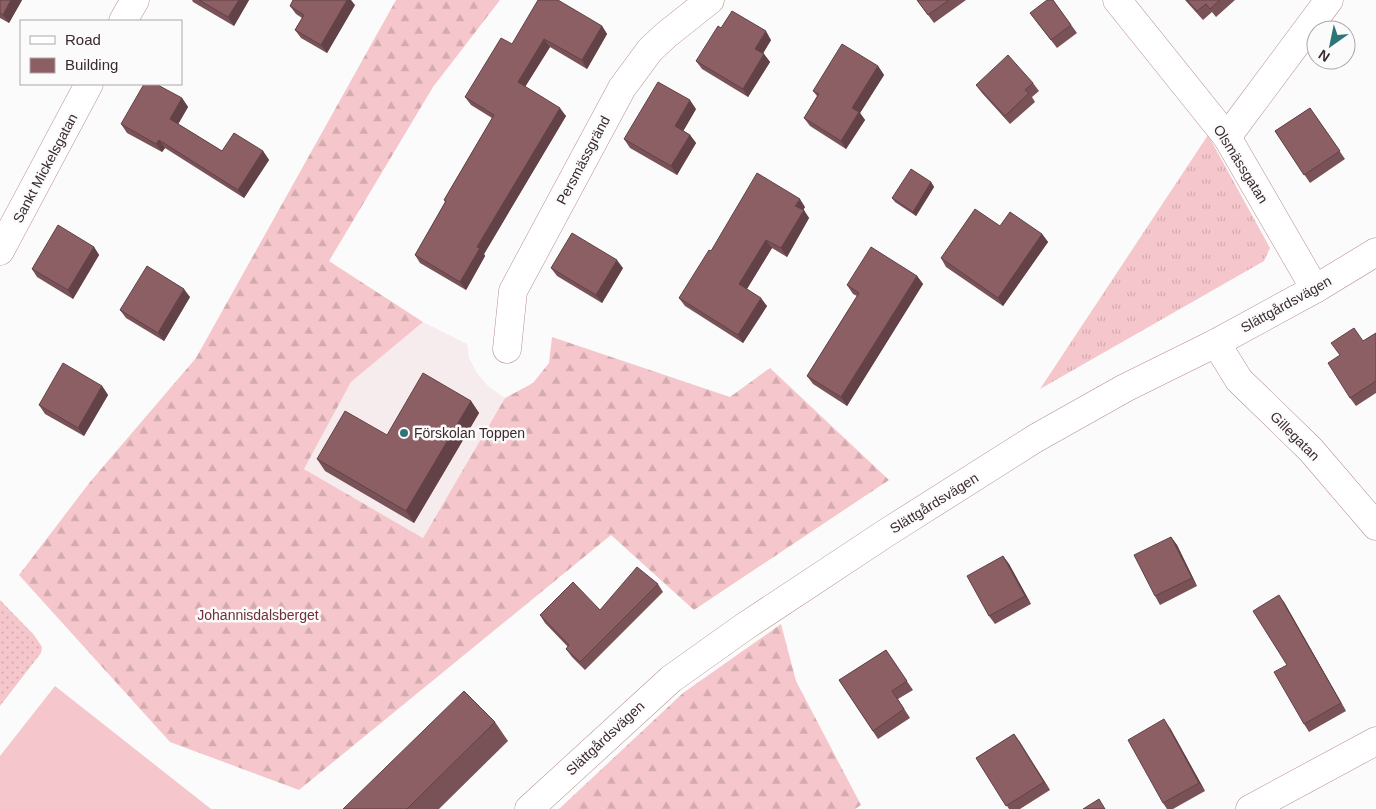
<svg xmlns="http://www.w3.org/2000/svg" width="1376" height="809" viewBox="0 0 1376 809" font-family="Arial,sans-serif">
  <defs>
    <pattern id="grass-tufts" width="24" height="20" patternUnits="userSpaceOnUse" patternTransform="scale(1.25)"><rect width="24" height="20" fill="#f5c7cc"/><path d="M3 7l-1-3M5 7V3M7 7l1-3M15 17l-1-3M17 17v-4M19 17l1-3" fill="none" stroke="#d3abaf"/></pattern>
    <pattern id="forest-firs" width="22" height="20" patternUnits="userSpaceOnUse" patternTransform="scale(1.25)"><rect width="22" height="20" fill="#f5c7cc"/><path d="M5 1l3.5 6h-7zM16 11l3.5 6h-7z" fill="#d3abaf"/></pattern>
    <pattern id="park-dots" width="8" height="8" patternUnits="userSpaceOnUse" patternTransform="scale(1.25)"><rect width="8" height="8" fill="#f5c7cc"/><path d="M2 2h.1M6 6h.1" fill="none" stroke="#d3abaf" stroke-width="1.8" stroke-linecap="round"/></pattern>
  </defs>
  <rect width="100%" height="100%" fill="#fbfbfb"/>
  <path fill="#f7eced" d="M423 322 467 344 469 358 477 373 488 386 505 398 423 538 304 469 351 382Z"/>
  <path fill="url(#grass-tufts)" d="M1208 135 1270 248 1264 261 1040 389Z"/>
  <g fill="url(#forest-firs)">
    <path d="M396 0H500L433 87 329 261 423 322 351 382 304 469 423 538 505 398 533 383 549 363 552 337 730 397 770 368 889 480 694 610 611 535 299 790 170 742 19 575 90 482 196 358Z"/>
    <path d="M781 624 796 681 861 805 855 809H559L683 693Z"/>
  </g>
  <path fill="url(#park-dots)" d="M0 600 34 635 42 647 41 653 0 706Z"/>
  <path fill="#f5c7cc" d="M55 686 211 809H0V756Z"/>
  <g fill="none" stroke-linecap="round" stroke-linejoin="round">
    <g stroke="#b78e92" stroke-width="29">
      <g id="minor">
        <path d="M1117 0 1227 137 1315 289"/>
        <path d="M123 21 135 0"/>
        <path d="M1227 137 1329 0"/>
        <path d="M0 251 89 84"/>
        <path d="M1216 343 1239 380 1311 450 1376 526"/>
        <path d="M507 349 513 291 622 88 650 50 666 35 710 0"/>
        <path d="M1250 809 1376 741"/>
      </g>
    </g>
    <g stroke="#b78e92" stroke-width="29">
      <path id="tertiary" d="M529 809 671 679 744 627 886 533 1036 438 1125 388 1216 343 1315 289 1376 252"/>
    </g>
    <use href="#minor" stroke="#fff" stroke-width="28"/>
    <use href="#tertiary" stroke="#fff" stroke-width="28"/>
  </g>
  <g fill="#785257">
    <path d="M0 0H22L9 23 0 18Z"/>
    <path d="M192 0H249L234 26 193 2Z"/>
    <path d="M917 0H966L934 23Z"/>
    <path d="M1053 0 1077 33 1057 48 1030 13Z"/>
    <path d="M1185 0H1235L1216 17 1212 12 1203 20Z"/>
    <path d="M355 5 327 53 301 38 295 30 302 18 296 14 290 6Z"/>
    <path d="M602 26 607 34 587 69 550 47 525 87 566 116 484 254 485 256 466 290 420 263 415 255 445 202 444 200 492 118 471 105 465 97 512 44Z"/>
    <path d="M721 28 771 40 763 53 770 62 748 97 702 69 696 61Z"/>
    <path d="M878 66 884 75 860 113 865 120 846 149 810 126 804 118 817 96 813 91Z"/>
    <path d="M1033 83 1039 91 1032 97 1035 102 1010 124 982 93 976 85Z"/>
    <path d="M182 98 188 107 178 124 222 151H263L269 160 244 198 165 148 162 152 127 133 121 124Z"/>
    <path d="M1310 108 1345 159 1310 183 1275 131Z"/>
    <path d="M696 109 683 131 690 135 696 143 677 175 630 148 624 139Z"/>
    <path d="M931 182 934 187 916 216 895 202 892 198Z"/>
    <path d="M805 207 803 210 809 218 787 257 772 248 747 289 767 306 743 343 685 306 679 298 711 251Z"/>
    <path d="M1000 226 1042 234 1048 242 1003 306 946 267 941 258Z"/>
    <path d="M94 247 99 255 73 299 37 277 32 269Z"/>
    <path d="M551 268H623L602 303 557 276Z"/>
    <path d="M917 276 923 284 847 406 813 384 807 376 857 296 853 294 847 285Z"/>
    <path d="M190 297 164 341 126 318 120 310Z"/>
    <path d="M1376 333V393L1356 406 1350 398 1340 355Z"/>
    <path d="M102 386 108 395 84 436 45 414 39 405Z"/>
    <path d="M471 401 479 413 414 523 325 471 317 459 387 435Z"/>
    <path d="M1171 537 1177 545 1197 586 1160 605 1155 596Z"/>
    <path d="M1003 556 1009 564 1031 604 995 624 989 616Z"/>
    <path d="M658 584 663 592 585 670 572 657 566 649 568 647 545 623 540 615 600 610Z"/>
    <path d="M1284 602 1346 711 1309 732 1304 724 1287 665Z"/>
    <path d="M886 650 913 690 898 699 910 718 878 739 839 680Z"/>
    <path d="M495 722 508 741 439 809H343Z"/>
    <path d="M1170 728 1205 791 1173 809H1167L1163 803Z"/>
    <path d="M1014 734 1050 790 1020 809H1009L976 758Z"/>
  </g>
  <g fill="#624247">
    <path d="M11 0H22L9 23 3 15Z"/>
    <path d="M239 0H249L234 26 228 17Z"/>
    <path d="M347 0H351L355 5 327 53 321 45Z"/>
    <path d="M602 26 607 34 587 69 582 60Z"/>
    <path d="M766 31 771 40 761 57 755 49Z"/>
    <path d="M544 39 550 47 523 90 518 82Z"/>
    <path d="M764 54 770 62 748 97 743 89Z"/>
    <path d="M878 66 884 75 860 113 865 120 846 149 841 141 852 108Z"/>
    <path d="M182 98 188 107 176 128 170 119Z"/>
    <path d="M690 100 696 109 681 135 675 126Z"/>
    <path d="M560 108 566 116 484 254 485 256 466 290 460 282 477 247Z"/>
    <path d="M690 135 696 143 677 175 671 166Z"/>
    <path d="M159 140 165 148 162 152 156 144Z"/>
    <path d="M263 151 269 160 244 198 238 190Z"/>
    <path d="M931 182 934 187 916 216 913 212Z"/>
    <path d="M800 199 805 207 801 214 795 206Z"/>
    <path d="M804 210 809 218 787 257 781 248Z"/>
    <path d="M1042 234 1048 242 1003 306 998 298Z"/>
    <path d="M766 240 772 248 745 292 739 284Z"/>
    <path d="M94 247 99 255 73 299 68 290Z"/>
    <path d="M617 260 623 268 602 303 596 295Z"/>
    <path d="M917 276 923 284 847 406 841 397Z"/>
    <path d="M184 289 190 297 164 341 158 333Z"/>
    <path d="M761 298 767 306 743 343 738 335Z"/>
    <path d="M102 386 108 395 84 436 78 428Z"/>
    <path d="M471 401 479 413 414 523 406 511Z"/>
    <path d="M1171 537 1177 545 1197 586 1192 578Z"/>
    <path d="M1003 556 1009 564 1031 604 1025 596Z"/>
    <path d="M1279 595 1284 602 1346 711 1341 703Z"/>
    <path d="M1164 719 1170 728 1205 791 1199 783Z"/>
    <path d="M1014 734 1020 742 1050 790 1044 782Z"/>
  </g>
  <g fill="#8c5f65" stroke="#624247">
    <path d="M0 0H11L3 15 0 13Z"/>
    <path d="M199 0H239L228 17Z"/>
    <path d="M293 0H347L321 45 295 30 304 15 290 6Z"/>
    <path d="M538 0H558L602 26 582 60 544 39 518 82 560 108 477 247 480 248 460 282 415 255 446 201 444 200 494 115 465 97 501 38 512 44Z"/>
    <path d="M917 0H949L928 15Z"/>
    <path d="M1047 0H1053L1071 25 1051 40 1030 13Z"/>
    <path d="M1187 0H1220L1210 9 1206 4 1197 11Z"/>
    <path d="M732 11 766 31 755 49 764 54 743 89 696 61 718 26 721 28Z"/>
    <path d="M842 44 878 66 852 108 859 112 841 141 804 118 819 94 813 91Z"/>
    <path d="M1008 55 1033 83 1025 90 1029 93 1005 116 976 85Z"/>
    <path d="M658 82 690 100 675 126 690 135 671 166 624 139Z"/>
    <path d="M144 84H156L182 98 170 119 222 151 234 133 263 151 238 190 159 140 156 144 121 124Z"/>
    <path d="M1310 108 1340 151 1304 175 1275 131Z"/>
    <path d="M911 169 931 182 913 212 892 198Z"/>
    <path d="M757 173 800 199 795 206 804 210 781 248 766 240 739 284 761 298 738 335 679 298 709 250 711 251Z"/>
    <path d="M975 209 1000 226 1010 212 1042 234 998 298 941 258Z"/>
    <path d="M58 225 94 247 68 290 32 269Z"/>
    <path d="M572 233 617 260 596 295 551 268Z"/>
    <path d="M871 247 917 276 841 397 807 376 859 293 847 285Z"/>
    <path d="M147 266 184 289 158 333 120 310Z"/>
    <path d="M1354 328 1363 341 1376 333V381L1350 398 1328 363 1340 355 1331 343Z"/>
    <path d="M63 363 102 386 78 428 39 405Z"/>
    <path d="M423 373 471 401 406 511 317 459 345 411 387 435Z"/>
    <path d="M1171 537 1192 578 1155 596 1134 555Z"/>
    <path d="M1003 556 1025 596 989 616 967 576Z"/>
    <path d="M637 567 658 584 580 662 566 649 569 645 540 615 573 582 600 610Z"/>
    <path d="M1279 595 1341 703 1304 724 1274 672 1287 665 1253 611Z"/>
    <path d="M886 650 907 681 892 691 904 709 873 731 839 680Z"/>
    <path d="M464 691 495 722 407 809H343Z"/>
    <path d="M1164 719 1199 783 1163 803 1128 740Z"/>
    <path d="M1014 734 1044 782 1006 806 976 758Z"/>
    <path d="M1099 799 1105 809H1083Z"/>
  </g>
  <circle fill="#2c7679" stroke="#fbfbfb" stroke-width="2" cx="404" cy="433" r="5"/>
  <g text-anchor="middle" stroke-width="5" stroke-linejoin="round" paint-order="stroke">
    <g font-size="14" fill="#3b2a2c" stroke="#fbfbfb">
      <text transform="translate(583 160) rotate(-62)" y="5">Persmässgränd</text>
      <text transform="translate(1241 164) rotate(58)" y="5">Olsmässgatan</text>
      <text transform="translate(45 168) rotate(-62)" y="5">Sankt Mickelsgatan</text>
      <text transform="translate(1286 304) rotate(-29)" y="5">Slättgårdsvägen</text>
      <text transform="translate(1295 436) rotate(45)" y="5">Gillegatan</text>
      <text transform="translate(934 503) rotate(-32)" y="5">Slättgårdsvägen</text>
      <text transform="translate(605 738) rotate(-43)" y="5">Slättgårdsvägen</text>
    </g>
    <g font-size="14" fill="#3b2a2c" stroke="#fbfbfb" text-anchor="start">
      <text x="414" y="438">Förskolan Toppen</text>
    </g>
    <g font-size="14" fill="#6e303b" stroke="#fbfbfb">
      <text x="258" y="620">Johannisdalsberget</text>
    </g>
  </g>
  <rect x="20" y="20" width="162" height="65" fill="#fbfbfb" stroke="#aea7a8"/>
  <rect x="30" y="36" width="25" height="8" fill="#ffffff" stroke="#aea7a8"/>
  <text x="65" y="45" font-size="15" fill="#3b2a2c">Road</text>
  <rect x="30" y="58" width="25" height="15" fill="#8c5f65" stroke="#aea7a8"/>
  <text x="65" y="70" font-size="15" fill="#3b2a2c">Building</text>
  <g transform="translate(1331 45) rotate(213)"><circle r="24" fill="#fbfbfb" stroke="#aea7a8"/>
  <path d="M0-4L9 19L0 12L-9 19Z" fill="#2c7679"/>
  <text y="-8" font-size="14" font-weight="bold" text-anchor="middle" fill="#3b2a2c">N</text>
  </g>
</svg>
